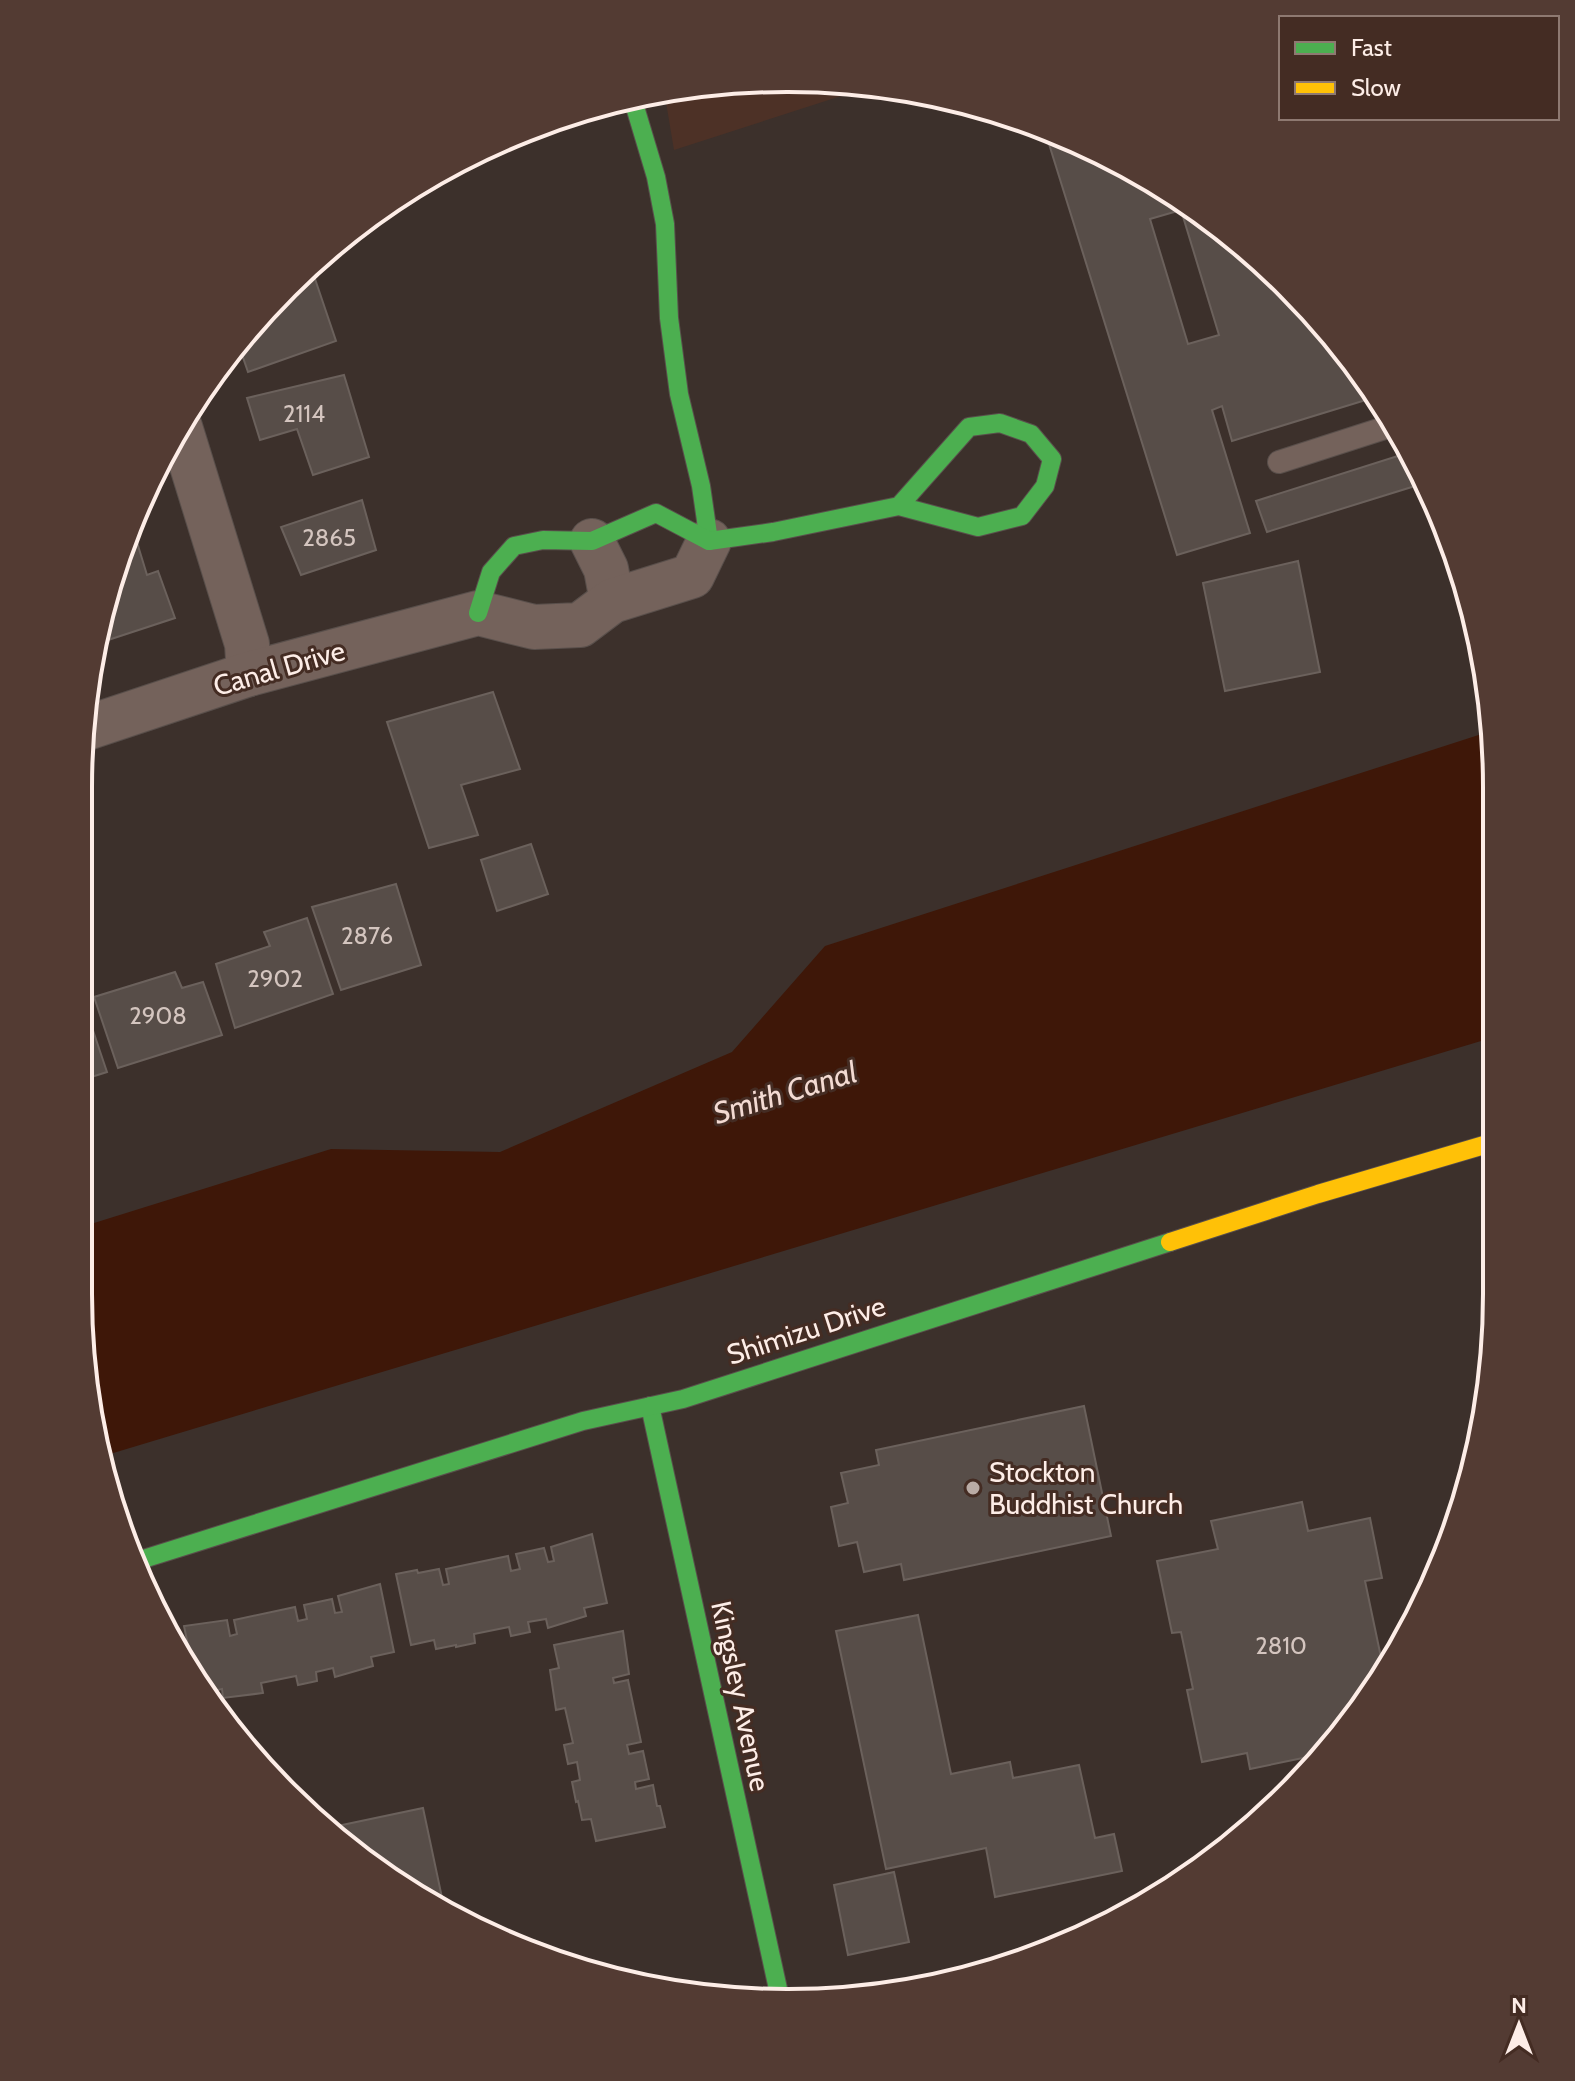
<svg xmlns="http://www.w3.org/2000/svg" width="1575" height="2081" viewBox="0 0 1575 2081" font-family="Cabin,sans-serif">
  <rect width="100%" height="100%" fill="#3c302b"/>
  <path fill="#4d3126" d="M787 78 872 86 674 150 664 90Z"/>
  <path fill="#3e1708" d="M1491 731V1038L100 1457 78 1294V1228L331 1149 500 1152 732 1052 825 946Z"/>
  <g fill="#574d48" stroke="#6b615c" stroke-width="2" fill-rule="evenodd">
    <path d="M1044 128 1059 132 1181 197 1285 282 1293 307 1304 304 1379 396 1232 441 1222 406 1212 410 1250 533 1177 555ZM1181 210 1219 335 1188 344 1150 219Z"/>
    <path d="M313 273 336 341 248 372 238 343Z"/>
    <path d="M344 375 369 457 313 475 297 429 260 440 247 398Z"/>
    <path d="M1404 454 1415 486 1267 532 1256 501Z"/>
    <path d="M362 500 376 550 301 575 281 527Z"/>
    <path d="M132 526 147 575 158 571 175 618 96 644 102 603Z"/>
    <path d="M1298 561 1320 672 1225 691 1203 583Z"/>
    <path d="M493 692 520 769 461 785 478 835 429 848 387 722Z"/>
    <path d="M531 844 548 894 497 911 481 860Z"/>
    <path d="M396 884 421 965 341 990 312 907Z"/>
    <path d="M307 918 333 994 235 1028 216 964 270 946 264 932Z"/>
    <path d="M175 972 182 988 203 982 222 1035 118 1068 94 997Z"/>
    <path d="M79 989 107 1072 79 1081Z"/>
    <path d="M1084 1406 1111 1536 904 1580 901 1564 864 1572 857 1542 839 1546 831 1507 848 1503 841 1473 879 1465 876 1450Z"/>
    <path d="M1302 1502 1308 1531 1370 1518 1382 1578 1365 1581 1382 1662 1394 1660 1327 1753 1250 1769 1247 1753 1202 1762 1187 1690 1193 1689 1181 1632 1172 1633 1157 1561 1218 1549 1211 1521Z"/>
    <path d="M592 1534 607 1603 584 1608 586 1616 548 1628 546 1619 528 1622 530 1632 511 1636 509 1627 474 1634 475 1643 456 1647V1645L436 1649 434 1640 411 1645 396 1574 417 1570 418 1573 439 1569 443 1585 449 1584 446 1569 508 1556 511 1571 520 1569 516 1554 544 1548 548 1562 554 1561 551 1547Z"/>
    <path d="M380 1584 394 1652 371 1657 373 1666 335 1677 333 1668 316 1672 317 1681 298 1685 296 1676 261 1683 263 1693 223 1698 222 1689 209 1692 194 1674 184 1626 227 1620 230 1636 237 1634 234 1620 295 1607 298 1621 307 1619 304 1605 332 1599 335 1613 342 1612 338 1596Z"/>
    <path d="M918 1615 951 1774 1010 1762 1013 1778 1079 1765 1095 1838 1114 1834 1122 1871 995 1897 986 1848 886 1869 836 1631Z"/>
    <path d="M623 1631 629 1674 613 1678 614 1683 628 1680 641 1742 627 1745 629 1754 643 1751 649 1779 635 1782 636 1789 653 1785 657 1806H660L665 1827 596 1841 591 1819 582 1820 578 1801 576 1802 572 1782 580 1780 577 1762 568 1764 564 1745 573 1743 565 1708 556 1710 550 1670 559 1668 554 1645Z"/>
    <path d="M423 1808 444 1907 441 1908 323 1829Z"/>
    <path d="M894 1872 909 1942 848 1955 834 1885Z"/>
  </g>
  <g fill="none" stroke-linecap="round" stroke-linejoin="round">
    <g stroke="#594f4b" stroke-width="24">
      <path id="lane" d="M1279 462 1394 425"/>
    </g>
    <g stroke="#594f4b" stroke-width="46">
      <g id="street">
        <path d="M180 427 247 644 249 674"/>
        <path d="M592 541 606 569 612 601"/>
        <path d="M81 730 249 674 478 613 534 627 580 625 612 601 692 576 709 541"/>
      </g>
    </g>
    <g stroke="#594f4b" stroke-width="20">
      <g id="fast">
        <path d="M632 97 656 177 665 224 669 318 679 394 701 486 709 541"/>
        <path d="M478 613 491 572 514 546 543 540 592 541 656 513 709 541 773 532 899 506 978 527 1022 516 1045 486 1052 459 1031 434 1000 423 969 427 899 506"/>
        <path d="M650 1406 780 1998"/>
        <path d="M137 1561 583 1421 683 1399 1170 1242"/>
      </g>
    </g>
    <g stroke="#594f4b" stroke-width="20">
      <path id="slow" d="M1170 1242 1318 1194 1491 1143"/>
    </g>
    <use href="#lane" stroke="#74625b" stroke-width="22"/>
    <use href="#street" stroke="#74625b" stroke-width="44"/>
    <use href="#fast" stroke="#4caf50" stroke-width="18"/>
    <use href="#slow" stroke="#ffc107" stroke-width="18"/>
  </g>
  <circle fill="#b9aba5" stroke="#442c23" stroke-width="3" cx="973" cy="1488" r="8"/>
  <g text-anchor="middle" stroke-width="6" stroke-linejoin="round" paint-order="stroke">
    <g font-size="24" fill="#d4c5bf">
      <text x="304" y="422">2114</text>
      <text x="329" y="546">2865</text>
      <text x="367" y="944">2876</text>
      <text x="275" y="987">2902</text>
      <text x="158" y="1024">2908</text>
      <text x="1281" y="1654">2810</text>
    </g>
    <g font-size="28" fill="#fdede7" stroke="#442c23">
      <text transform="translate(279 668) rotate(-16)" y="10">Canal Drive</text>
      <text transform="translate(806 1330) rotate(-18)" y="10">Shimizu Drive</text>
      <text transform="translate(741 1696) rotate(78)" y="10">Kingsley Avenue</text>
    </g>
    <g font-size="28" fill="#fdede7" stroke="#442c23" text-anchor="start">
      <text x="989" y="1482">Stockton<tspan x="989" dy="32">Buddhist Church</tspan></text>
    </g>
    <g font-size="30" font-style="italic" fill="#f3dad2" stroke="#442c23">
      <text transform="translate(785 1093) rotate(-17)" y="10">Smith Canal</text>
    </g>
  </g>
  <path d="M0 0H1575V2081H0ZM787 92H788A695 695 0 0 1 1483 787V1294A695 695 0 0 1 788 1989H787A695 695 0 0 1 92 1294V787A695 695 0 0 1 787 92Z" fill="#533b33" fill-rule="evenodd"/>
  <path fill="none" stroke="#fdede7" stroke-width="4" d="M787 92H788A695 695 0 0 1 1483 787V1294A695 695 0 0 1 788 1989H787A695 695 0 0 1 92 1294V787A695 695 0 0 1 787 92Z"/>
  <rect x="1279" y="16" width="280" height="104" fill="#442c23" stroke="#8e7971" stroke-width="2"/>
  <rect x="1295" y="42" width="40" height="12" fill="#4caf50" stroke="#8e7971" stroke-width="2"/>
  <text x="1351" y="56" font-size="24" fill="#fdede7">Fast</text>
  <rect x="1295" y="82" width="40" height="12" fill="#ffc107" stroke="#8e7971" stroke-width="2"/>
  <text x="1351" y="96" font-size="24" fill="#fdede7">Slow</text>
  <g transform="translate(1519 2025)" stroke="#442c23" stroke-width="6" paint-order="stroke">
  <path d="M0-6L14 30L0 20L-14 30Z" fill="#fdede7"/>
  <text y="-12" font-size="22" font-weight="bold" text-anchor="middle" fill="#fdede7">N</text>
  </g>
</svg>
